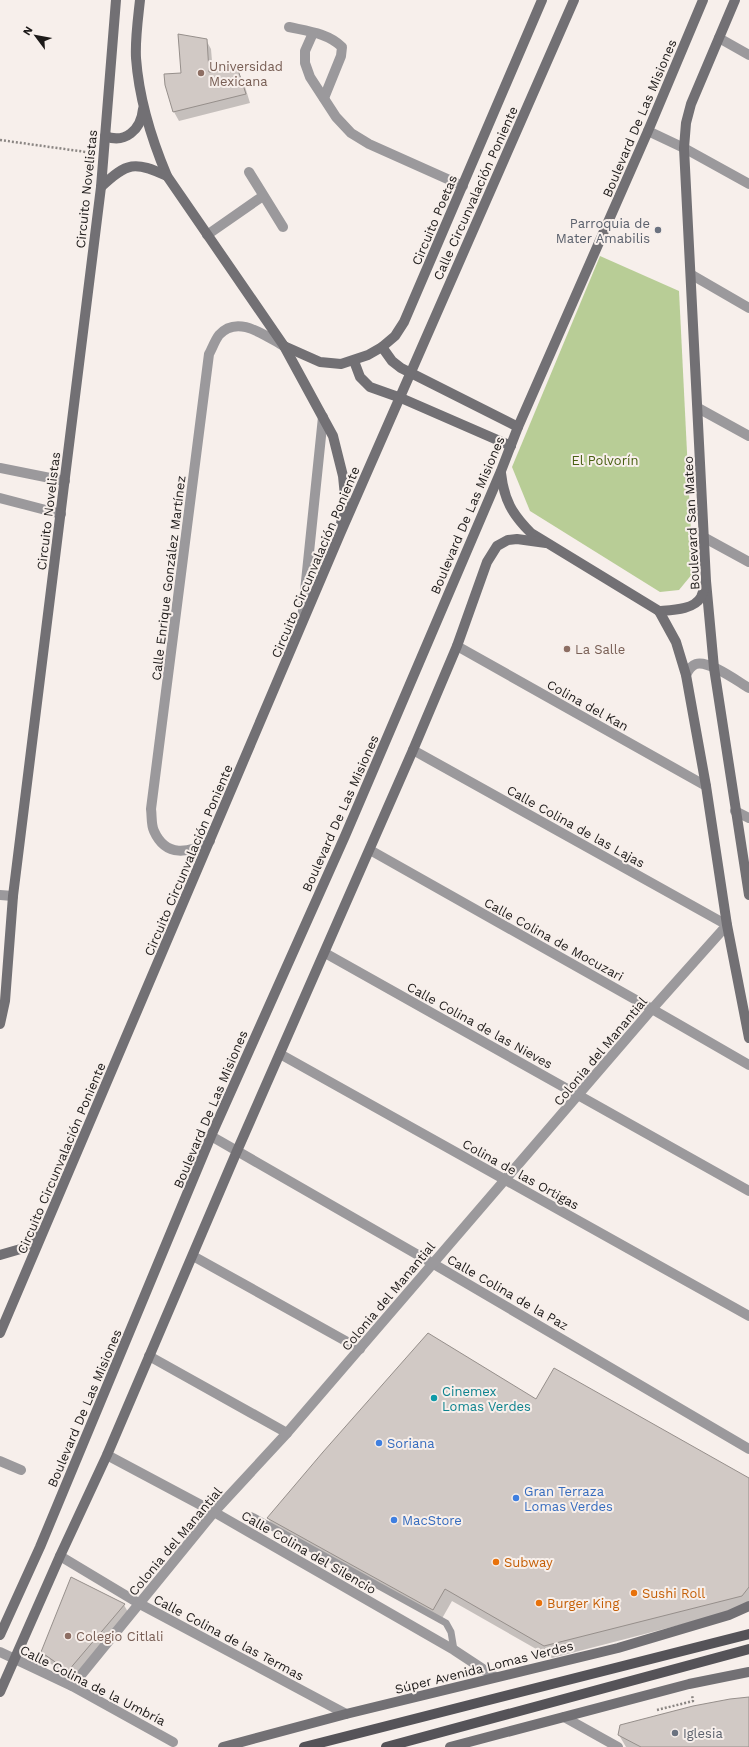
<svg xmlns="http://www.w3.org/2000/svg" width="749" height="1747" viewBox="0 0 749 1747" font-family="'Work Sans',sans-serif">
  <rect width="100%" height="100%" fill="#f7efeb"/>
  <path fill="#b8cd96" d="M600 256 679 291 693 573 679 590 660 592 530 511 512 467Z"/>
  <g fill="#0003">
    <path d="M206 40 211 49 213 73 237 71 243 80 250 103 179 121 174 112 182 74Z"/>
    <path d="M536 1400 749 1479V1607L552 1658 452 1601 440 1622 275 1530 268 1518Z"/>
    <path d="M124 1605 129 1614 73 1680 47 1661 42 1652Z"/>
    <path d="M749 1698V1747H626L619 1735Z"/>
  </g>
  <g fill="#d1c9c5" stroke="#968f8b">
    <path d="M178 34 207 39 209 72 238 70 246 94 173 112 165 85 164 74 181 73Z"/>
    <path d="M428 1333 536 1399 554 1368 749 1478V1587L742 1596 544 1646 445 1589 433 1610 267 1518 323 1452Z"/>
    <path d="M71 1577 125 1604 68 1671 41 1652Z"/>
    <path d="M749 1697V1747H641L618 1735 620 1725 693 1706 730 1699Z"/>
  </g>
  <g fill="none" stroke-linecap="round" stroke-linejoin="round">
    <g stroke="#8b8683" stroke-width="2.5" stroke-dasharray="2 2" stroke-linecap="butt">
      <path d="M0 140 93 153"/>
      <path d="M657 1710 693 1701 692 1695"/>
    </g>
    <path stroke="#9b999c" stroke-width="7" d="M252 1516 446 1623 451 1632 454 1650"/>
    <g stroke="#9b999c" stroke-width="10">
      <path d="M289 27C307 31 328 33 342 47L341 56 324 98"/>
      <path d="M313 33 305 51V63L310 77 336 117 351 133 369 144 463 186"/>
      <path d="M719 38 749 55"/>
      <path d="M648 131 684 148 749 184"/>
      <path d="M249 172 283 227"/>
      <path d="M207 235 263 196"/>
      <path d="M692 275 749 308"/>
      <path d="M698 408 749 436"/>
      <path d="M0 468 65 481"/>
      <path d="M0 498 61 514"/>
      <path d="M705 538 749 562"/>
      <path d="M302 620 323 417"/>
      <path d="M457 646 706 786"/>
      <path d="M686 675C688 671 690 666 696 664 709 660 737 681 749 688"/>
      <path d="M735 811 749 818"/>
      <path d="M210 841C189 853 166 858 154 831 151 825 152 816 151 809L209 354C212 349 215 340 219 335 238 314 265 336 284 346"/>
      <path d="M370 850 652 1009 749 1065"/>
      <path d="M0 895 13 896"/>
      <path d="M325 953 749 1191"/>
      <path d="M280 1054 749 1316"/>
      <path d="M211 1136 432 1263 749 1449"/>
      <path d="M193 1256 360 1349"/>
      <path d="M149 1356 287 1433"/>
      <path d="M107 1455 214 1512 454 1650 495 1677"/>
      <path d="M0 1461 21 1470"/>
      <path d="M60 1556 140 1604 346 1714"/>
      <path d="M0 1652 72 1686 173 1742"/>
      <path d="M72 1686 214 1512 287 1433 652 1009 727 925 413 750"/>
      <path d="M564 1717 618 1747"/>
    </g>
    <g stroke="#727074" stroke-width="10">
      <path d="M140 0C138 19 135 39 136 58 139 99 151 138 167 176L284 346 333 436 343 476 345 496 341 524"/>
      <path d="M735 0 691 104 686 123 684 148 706 581 714 668 749 895"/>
      <path d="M105 136C125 144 141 130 143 109"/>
      <path d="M101 187C127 162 135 161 167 176"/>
      <path d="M284 346 320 362 341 364 368 355 382 347 395 336 404 322 542 0"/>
      <path d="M382 347 392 361 401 368 518 427"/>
      <path d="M354 361 360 377 370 387 401 398 511 446"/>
      <path d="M501 473C504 500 512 514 531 533L659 611C672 610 694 610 701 597 703 593 704 588 705 584"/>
      <path d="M659 611 676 642 686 675 706 786 727 925 749 1038"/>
      <path d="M0 1024 5 1001 13 896 101 187 116 0"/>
      <path d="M0 1255 24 1248 41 1233"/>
      <path d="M0 1333 340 534 574 0"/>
      <path d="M0 1635 40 1547 211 1136 345 836 501 471 518 427 648 131 703 0"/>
      <path d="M0 1692 60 1556 107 1455 237 1151 413 750 457 646 487 562 497 546 508 540 517 539 546 543"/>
      <path d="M223 1747 346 1714 618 1648 729 1615 749 1606"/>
      <path d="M450 1747 689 1684 749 1672"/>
    </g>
    <g stroke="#555358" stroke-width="10">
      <path d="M304 1747 749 1634"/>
      <path d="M386 1747 749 1649"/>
    </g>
  </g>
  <g fill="#8d6e63" stroke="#f7efeb" stroke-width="1.5">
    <circle cx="201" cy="73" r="4"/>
    <circle cx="567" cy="649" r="4"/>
    <circle cx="68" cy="1636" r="4"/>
  </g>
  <g fill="#6b7280" stroke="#f7efeb" stroke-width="1.5">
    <circle cx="658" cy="230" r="4"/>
    <circle cx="675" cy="1733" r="4"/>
  </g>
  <circle fill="#0f9aa8" stroke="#f7efeb" stroke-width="1.5" cx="434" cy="1398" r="4"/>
  <g fill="#3f7fe0" stroke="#f7efeb" stroke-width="1.5">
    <circle cx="379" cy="1443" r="4"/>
    <circle cx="516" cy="1498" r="4"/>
    <circle cx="394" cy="1520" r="4"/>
  </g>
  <g fill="#e8710a" stroke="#f7efeb" stroke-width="1.5">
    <circle cx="496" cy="1562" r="4"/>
    <circle cx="634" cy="1593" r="4"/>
    <circle cx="539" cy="1603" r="4"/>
  </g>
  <g text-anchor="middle" stroke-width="4" stroke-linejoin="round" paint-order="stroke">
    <g font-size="13" fill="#785e54" stroke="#f7efeb" text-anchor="start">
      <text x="209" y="71">Universidad<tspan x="209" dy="15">Mexicana</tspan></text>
      <text x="575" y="654">La Salle</text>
      <text x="76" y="1641">Colegio Citlali</text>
    </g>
    <g font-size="13" fill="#1d1a19" stroke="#f7efeb">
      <text transform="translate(639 118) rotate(-67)" y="5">Boulevard De Las Misiones</text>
      <text transform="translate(86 189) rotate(-84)" y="5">Circuito Novelistas</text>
      <text transform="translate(475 193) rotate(-66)" y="5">Calle Circunvalación Poniente</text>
      <text transform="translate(434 220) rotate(-67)" y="5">Circuito Poetas</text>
      <text transform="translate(48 511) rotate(-83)" y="5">Circuito Novelistas</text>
      <text transform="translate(467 515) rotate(-67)" y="5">Boulevard De Las Misiones</text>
      <text transform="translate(691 523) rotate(-93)" y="5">Boulevard San Mateo</text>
      <text transform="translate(315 562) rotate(-67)" y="5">Circuito Circunvalación Poniente</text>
      <text transform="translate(168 578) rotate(-83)" y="5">Calle Enrique González Martínez</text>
      <text transform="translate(588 705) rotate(29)" y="5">Colina del Kan</text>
      <text transform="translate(340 813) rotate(-66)" y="5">Boulevard De Las Misiones</text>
      <text transform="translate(576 826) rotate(29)" y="5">Calle Colina de las Lajas</text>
      <text transform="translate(188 860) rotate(-67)" y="5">Circuito Circunvalación Poniente</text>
      <text transform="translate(554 939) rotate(29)" y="5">Calle Colina de Mocuzari</text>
      <text transform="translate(480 1025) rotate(29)" y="5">Calle Colina de las Nieves</text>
      <text transform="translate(600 1051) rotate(-50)" y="5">Colonia del Manantial</text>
      <text transform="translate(210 1109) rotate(-67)" y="5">Boulevard De Las Misiones</text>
      <text transform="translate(61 1158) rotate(-67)" y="5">Circuito Circunvalación Poniente</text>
      <text transform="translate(521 1174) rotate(29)" y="5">Colina de las Ortigas</text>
      <text transform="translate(508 1292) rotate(30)" y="5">Calle Colina de la Paz</text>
      <text transform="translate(388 1296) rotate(-50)" y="5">Colonia del Manantial</text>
      <text transform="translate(84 1408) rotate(-67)" y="5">Boulevard De Las Misiones</text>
      <text transform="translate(175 1541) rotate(-50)" y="5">Colonia del Manantial</text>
      <text transform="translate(309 1552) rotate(30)" y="5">Calle Colina del Silencio</text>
      <text transform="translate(229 1637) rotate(28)" y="5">Calle Colina de las Termas</text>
      <text transform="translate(484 1667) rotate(-14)" y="5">Súper Avenida Lomas Verdes</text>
      <text transform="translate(93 1685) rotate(27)" y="5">Calle Colina de la Umbría</text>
    </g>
    <g font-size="13" fill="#5b616d" stroke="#f7efeb" text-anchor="end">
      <text x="650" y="228">Parroquia de<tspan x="650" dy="15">Mater Amabilis</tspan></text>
      <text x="683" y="1738" text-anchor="start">Iglesia</text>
    </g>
    <g font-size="13" fill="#496012" stroke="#f7efeb">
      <text x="605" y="465">El Polvorín</text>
    </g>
    <g font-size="13" fill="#0d838f" stroke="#f7efeb" text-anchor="start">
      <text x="442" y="1396">Cinemex<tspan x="442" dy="15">Lomas Verdes</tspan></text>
    </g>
    <g font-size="13" fill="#366cbe" stroke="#f7efeb" text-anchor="start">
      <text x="387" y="1448">Soriana</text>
      <text x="524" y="1496">Gran Terraza<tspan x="524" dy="15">Lomas Verdes</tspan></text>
      <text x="402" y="1525">MacStore</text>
    </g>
    <g font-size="13" fill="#c56008" stroke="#f7efeb" text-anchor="start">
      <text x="504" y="1567">Subway</text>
      <text x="642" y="1598">Sushi Roll</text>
      <text x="547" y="1608">Burger King</text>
    </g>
  </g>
  <g transform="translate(36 36) rotate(302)" stroke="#f7efeb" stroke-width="3" paint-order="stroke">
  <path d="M0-3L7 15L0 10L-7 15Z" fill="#1d1a19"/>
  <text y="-6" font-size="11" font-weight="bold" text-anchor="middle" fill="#1d1a19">N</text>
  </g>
</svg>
